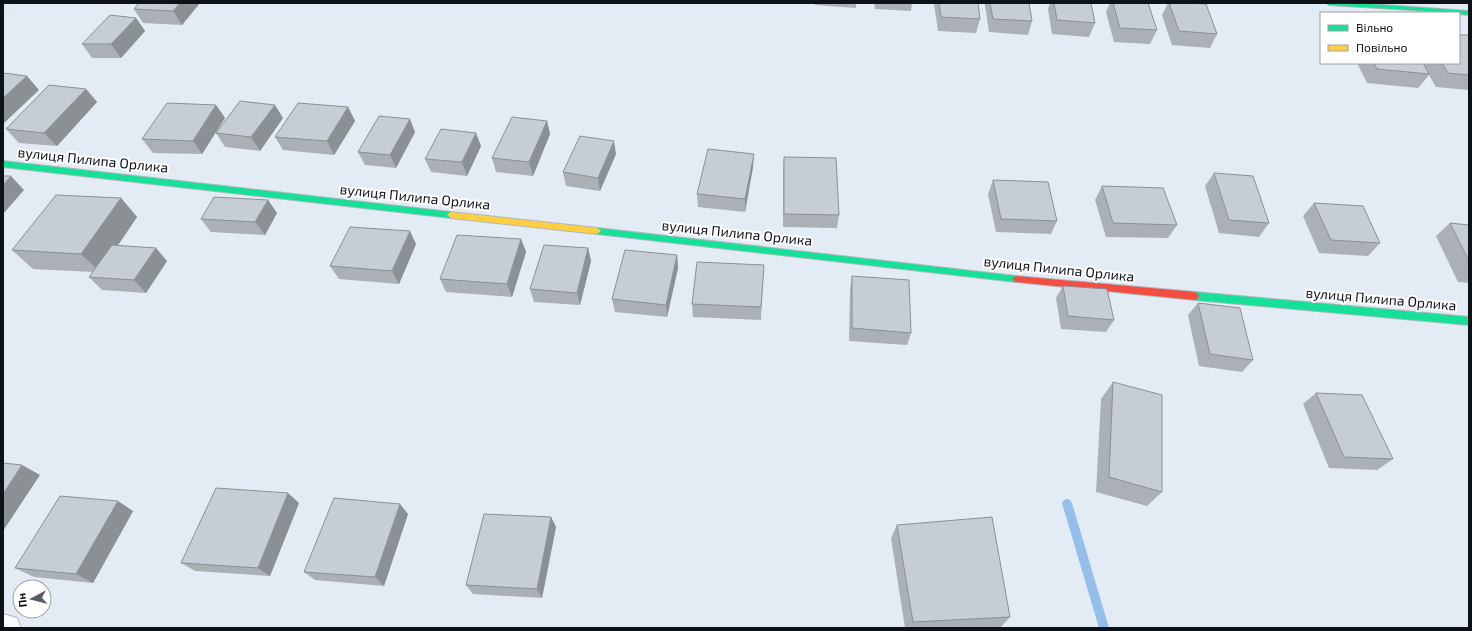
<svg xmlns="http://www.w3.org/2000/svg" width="1472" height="631" viewBox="0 0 1472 631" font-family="'Exo 2',sans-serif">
  <rect width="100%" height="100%" fill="#e3ebf4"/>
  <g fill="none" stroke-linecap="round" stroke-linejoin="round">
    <path fill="#95beeb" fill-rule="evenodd" d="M1067 499 1070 500 1072 503 1109 628H1099L1062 503 1064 500Z"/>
    <g stroke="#b0b7be" stroke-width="2">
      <path id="street" d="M3 614 17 618 21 628H3Z"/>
    </g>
    <g stroke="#b0b7be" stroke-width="2">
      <g id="fast">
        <path d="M1326 3H1356L1469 11V15L1459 14V13L1329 5Z"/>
        <path d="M3 161 451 212 455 215 451 218 3 167Z"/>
        <path d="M597 228 1016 276 1020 279 1016 282 597 234 593 231Z"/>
        <path d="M1195 292 1469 317V325L1195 300 1192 298 1191 296 1192 294Z"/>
      </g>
    </g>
    <g stroke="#b0b7be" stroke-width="2">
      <path id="slow" d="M451 212 597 228 601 231 597 234 451 218 447 215Z"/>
    </g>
    <g stroke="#b0b7be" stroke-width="2">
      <path id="jam" d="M1016 276 1195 292 1198 294 1199 296 1198 298 1195 300 1016 282 1012 279Z"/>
    </g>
    <path stroke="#d6d9dc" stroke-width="2" stroke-dasharray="1 2.5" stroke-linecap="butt" d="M3 14 17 3"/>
    <use href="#street" fill="#fbfcfd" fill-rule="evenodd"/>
    <use href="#fast" fill="#16e098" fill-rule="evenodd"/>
    <use href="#slow" fill="#ffcf43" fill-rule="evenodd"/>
    <use href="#jam" fill="#f24e42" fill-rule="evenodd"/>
  </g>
  <g fill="#abb0b7">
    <path d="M139 3H200L182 25 143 23 134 9Z"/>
    <path d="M815 3H856V8L815 5Z"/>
    <path d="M874 3H912L911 11 875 9Z"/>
    <path d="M934 3H978L980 19 976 33 938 31Z"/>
    <path d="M985 3H1029L1032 21 1028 35 989 32 985 5Z"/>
    <path d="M1050 3H1091L1095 23 1089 37 1052 34 1048 9Z"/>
    <path d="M1110 3H1148L1157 30 1150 44 1114 42 1106 12Z"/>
    <path d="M1168 3H1188L1217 34 1210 48 1172 45 1162 15Z"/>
    <path d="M136 18 145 31 121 58H92L82 44Z"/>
    <path d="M1469 35V90L1436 87 1429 75 1418 88 1367 83 1357 63H1459Z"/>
    <path d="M86 89 97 102 57 146 19 143 6 129Z"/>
    <path d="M216 105 225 118 202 154 153 153 142 139Z"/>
    <path d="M348 107 355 121 334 155 283 150 275 137Z"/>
    <path d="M283 118 260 151 225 147 216 133Z"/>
    <path d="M547 121 550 134 533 176 496 172 492 158Z"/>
    <path d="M415 132 396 168 365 165 358 152Z"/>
    <path d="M481 146 467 176 431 172 425 159Z"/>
    <path d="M616 154 600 191 566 186 563 172Z"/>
    <path d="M784 157 839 215 837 228 783 227V170Z"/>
    <path d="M753 167 745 212 698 207 697 194Z"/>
    <path d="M1214 173 1269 223 1259 237 1219 233 1205 186Z"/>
    <path d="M993 180 1057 221 1051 234 996 232 988 194Z"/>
    <path d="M1102 186 1177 225 1168 238 1106 237 1095 200Z"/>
    <path d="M121 198 137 217 118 245 167 261 146 293 102 290 89 277 93 272 33 269 12 250Z"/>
    <path d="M268 200 277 213 265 235 211 232 201 219Z"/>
    <path d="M1314 203 1380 243 1368 256 1319 253 1303 216Z"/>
    <path d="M1450 223 1469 225V283L1458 282 1436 236Z"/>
    <path d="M521 239 526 252 512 297 446 292 440 279Z"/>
    <path d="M416 244 399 284 339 279 330 266Z"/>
    <path d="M588 248 591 261 580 305 534 302 530 289Z"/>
    <path d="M677 255 678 268 667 317 615 312 612 299Z"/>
    <path d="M764 265 761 320 693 317 692 304Z"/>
    <path d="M852 276 911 333 907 345 849 341 850 289Z"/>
    <path d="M1063 286 1114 320 1106 332 1061 329 1056 298Z"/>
    <path d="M1198 303 1253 360 1242 372 1199 366 1188 315Z"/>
    <path d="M1113 382 1162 492 1147 506 1096 492 1101 399Z"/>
    <path d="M1316 393 1393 459 1377 470 1329 468 1303 404Z"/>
    <path d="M299 503 270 576 195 571 181 563Z"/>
    <path d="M133 511 93 583 34 577 15 568Z"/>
    <path d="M408 514 384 586 315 580 304 572Z"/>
    <path d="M551 517 556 527 542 598 473 594 466 585Z"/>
    <path d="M897 525 1010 617 1000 628H905L891 538Z"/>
  </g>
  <g fill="#8b9095">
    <path d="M180 3H200L182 25 173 11Z"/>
    <path d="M136 18 145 31 121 58 111 44Z"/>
    <path d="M27 76 39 90 3 124V98Z"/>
    <path d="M86 89 97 102 57 146 44 133Z"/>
    <path d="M216 105 225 118 202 154 193 141Z"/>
    <path d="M275 105 283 118 260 151 251 137Z"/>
    <path d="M348 107 355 121 334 155 327 141Z"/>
    <path d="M410 119 415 132 396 168 390 155Z"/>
    <path d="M547 121 550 134 533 176 529 162Z"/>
    <path d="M476 133 481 146 467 176 462 162Z"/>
    <path d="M614 141 616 154 600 191 598 178Z"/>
    <path d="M754 154 753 167 745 212V199Z"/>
    <path d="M11 176 24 190 3 214V185Z"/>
    <path d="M121 198 137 217 100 272 81 254Z"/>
    <path d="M268 200 277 213 265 235 255 222Z"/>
    <path d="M410 231 416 244 399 284 392 271Z"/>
    <path d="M521 239 526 252 512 297 507 284Z"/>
    <path d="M156 248 167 261 146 293 134 280Z"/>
    <path d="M588 248 591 261 580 305 577 293Z"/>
    <path d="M677 255 678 268 667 317 666 305Z"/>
    <path d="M22 465 40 475 3 531V494Z"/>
    <path d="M288 493 299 503 270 576 258 568Z"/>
    <path d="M118 501 133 511 93 583 76 574Z"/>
    <path d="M400 504 408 514 384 586 375 577Z"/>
    <path d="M551 517 556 527 542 598 537 589Z"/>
  </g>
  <g fill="#c7cdd5" stroke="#8b9095">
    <path d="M139 3H180L173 11 134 9Z"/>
    <path d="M939 3H978L980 19 941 17Z"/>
    <path d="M990 3H1029L1032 21 993 19Z"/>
    <path d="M1054 3H1091L1095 23 1057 20Z"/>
    <path d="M1113 3H1148L1157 30 1120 28Z"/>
    <path d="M1169 3H1188L1206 4 1217 34 1179 31Z"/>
    <path d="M110 15 136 18 111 44H82Z"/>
    <path d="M1459 35H1469V75L1448 73 1442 63H1459Z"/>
    <path d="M1374 63H1423L1429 74 1377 69Z"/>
    <path d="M3 73 27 76 3 98Z"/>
    <path d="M49 85 86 89 44 133 6 129Z"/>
    <path d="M240 101 275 105 251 137 216 133Z"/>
    <path d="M167 103 216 105 193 141 142 139Z"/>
    <path d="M298 103 348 107 327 141 275 137Z"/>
    <path d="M379 116 410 119 390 155 358 152Z"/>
    <path d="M512 117 547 121 529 162 492 158Z"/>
    <path d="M441 129 476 133 462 162 425 159Z"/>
    <path d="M580 136 614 141 598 178 563 172Z"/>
    <path d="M708 149 754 154 745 199 697 194Z"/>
    <path d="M784 157 836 158 839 215 784 214Z"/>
    <path d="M1214 173 1253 176 1269 223 1229 220Z"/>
    <path d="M3 176H11L3 185Z"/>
    <path d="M993 180 1048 182 1057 221 1001 219Z"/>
    <path d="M1102 186 1163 188 1177 225 1113 223Z"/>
    <path d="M56 195 121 198 81 254 12 250Z"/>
    <path d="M214 197 268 200 255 222 201 219Z"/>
    <path d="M1314 203 1363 206 1380 243 1331 240Z"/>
    <path d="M1450 223 1469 225V261Z"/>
    <path d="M350 227 410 231 392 271 330 266Z"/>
    <path d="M457 235 521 239 507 284 440 279Z"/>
    <path d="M112 245 156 248 134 280 89 277Z"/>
    <path d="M544 245 588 248 577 293 530 289Z"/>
    <path d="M625 250 677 255 666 305 612 299Z"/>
    <path d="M697 262 764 265 761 307 692 304Z"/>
    <path d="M852 276 909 280 911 333 852 328Z"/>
    <path d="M1063 286 1107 289 1114 320 1068 316Z"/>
    <path d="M1198 303 1240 308 1253 360 1210 354Z"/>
    <path d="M1113 382 1162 395V492L1109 477Z"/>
    <path d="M1316 393 1362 395 1393 459 1344 457Z"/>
    <path d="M3 463 22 465 3 494Z"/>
    <path d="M216 488 288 493 258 568 181 563Z"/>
    <path d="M60 496 118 501 76 574 15 568Z"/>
    <path d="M334 498 400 504 375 577 304 572Z"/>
    <path d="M484 514 551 517 537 589 466 585Z"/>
    <path d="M992 517 1010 617 913 622 897 525Z"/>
  </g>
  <g text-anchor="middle" stroke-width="4" stroke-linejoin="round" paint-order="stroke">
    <g font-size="14" fill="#0d1218" stroke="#fff">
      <text transform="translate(93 160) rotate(6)" y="5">вулиця Пилипа Орлика</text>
      <text transform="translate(415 197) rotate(6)" y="5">вулиця Пилипа Орлика</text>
      <text transform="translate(737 233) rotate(6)" y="5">вулиця Пилипа Орлика</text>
      <text transform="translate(1059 269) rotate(6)" y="5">вулиця Пилипа Орлика</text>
      <text transform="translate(1381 299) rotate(5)" y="5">вулиця Пилипа Орлика</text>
    </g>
  </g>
  <rect width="1472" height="631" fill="none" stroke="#0d1218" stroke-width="8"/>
  <rect x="1320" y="12" width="140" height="52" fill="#ffffff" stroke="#9ea0a3"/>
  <rect x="1328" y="25" width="20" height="6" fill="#16e098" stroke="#9ea0a3"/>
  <text x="1356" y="32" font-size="12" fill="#0d1218">Вільно</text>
  <rect x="1328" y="45" width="20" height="6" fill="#ffcf43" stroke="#9ea0a3"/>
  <text x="1356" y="52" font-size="12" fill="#0d1218">Повільно</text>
  <g transform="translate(32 599) rotate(263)"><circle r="19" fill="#ffffff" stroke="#9ea0a3"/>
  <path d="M0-3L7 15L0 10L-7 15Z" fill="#585e65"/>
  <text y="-6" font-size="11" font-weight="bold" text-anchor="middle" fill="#0d1218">Пн</text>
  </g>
</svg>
